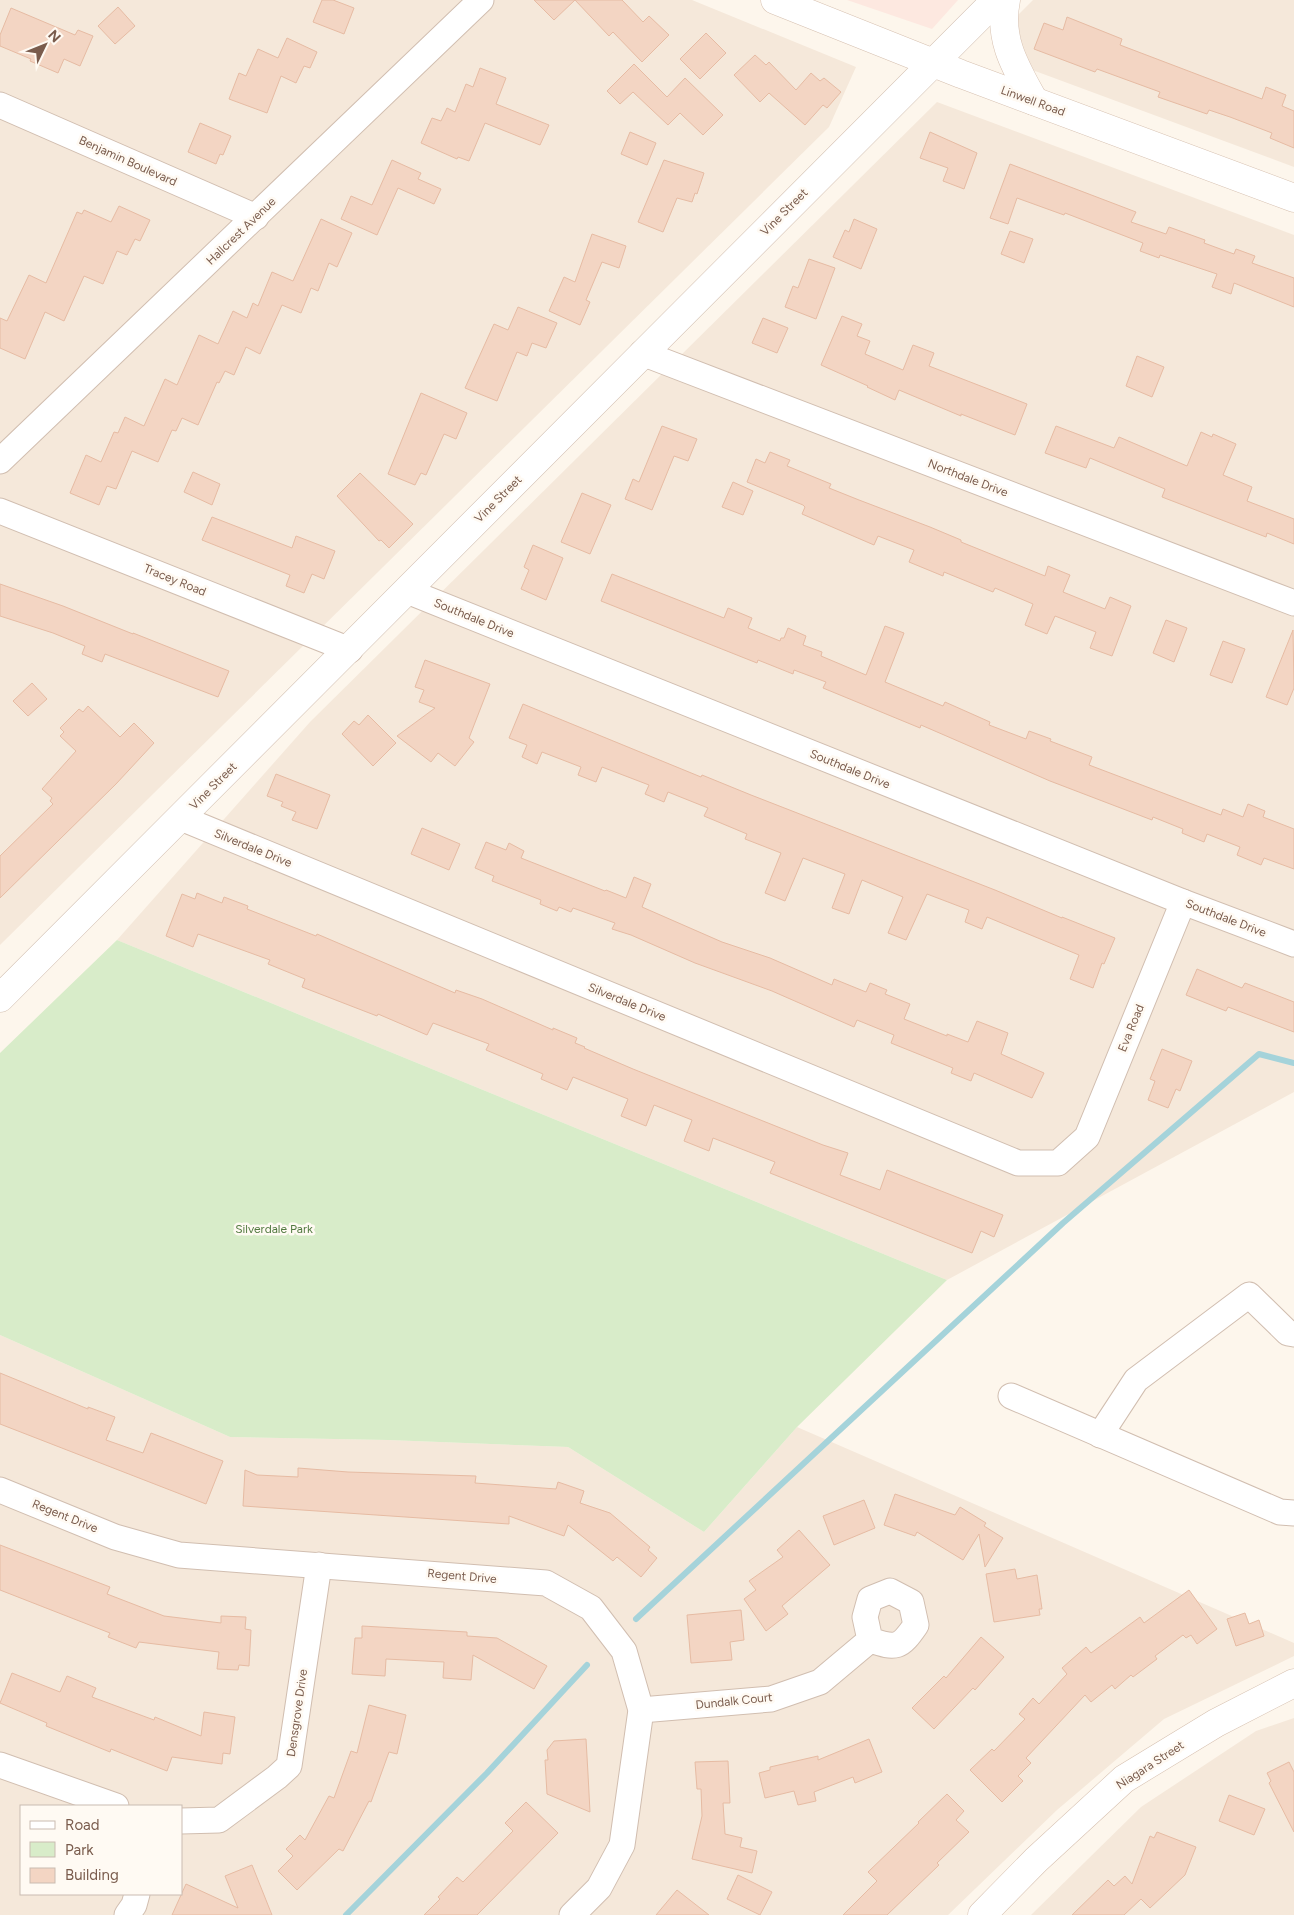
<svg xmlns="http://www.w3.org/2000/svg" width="1294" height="1915" viewBox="0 0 1294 1915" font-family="Figtree,sans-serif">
  <rect width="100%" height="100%" fill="#fdf6ec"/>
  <g fill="#f5e8da" fill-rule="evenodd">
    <path d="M0 0H692L856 67 829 127 0 945Z"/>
    <path d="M1033 0H1294V167L1027 68 1016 17Z"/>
    <path d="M937 102 1294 235V1092L947 1280 117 940 310 722Z"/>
    <path d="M0 1335 230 1437 388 1440 568 1447 704 1532 797 1427 1294 1643V1656L1164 1719 1057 1810 948 1915H0ZM21 1806H181V1894H21Z"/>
    <path d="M1294 1718V1915H1031L1141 1807 1256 1731Z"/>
  </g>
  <path fill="#fde8e0" d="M847 0H958L932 29Z"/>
  <path fill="#d8ecc9" d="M117 940 947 1280 797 1427 704 1532 568 1447 388 1440 230 1437 0 1335V1053Z"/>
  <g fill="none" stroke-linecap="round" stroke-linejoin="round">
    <g stroke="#a5d3da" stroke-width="6">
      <path d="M636 1619 1063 1223 1259 1054 1294 1063"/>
      <path d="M346 1915 487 1773 587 1665"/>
    </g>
  </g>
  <g fill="#f3d5c3" stroke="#e6bba3">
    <path d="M322 0H333L354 8 344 34 313 22Z"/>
    <path d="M534 0H575L554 20Z"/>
    <path d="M575 0H622L643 22 649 16 669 35 642 62 613 32 609 36Z"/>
    <path d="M118 7 135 26 115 44 98 26Z"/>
    <path d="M11 8 75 35 78 30 93 36 80 66 64 59 58 73 30 61 31 59 0 46V35Z"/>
    <path d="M1067 17 1122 39 1120 45 1262 99 1266 87 1286 95 1282 106 1294 111V148L1270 138 1272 133 1230 117 1209 110 1207 114 1158 97 1160 92 1097 69 1095 72 1034 49 1044 23 1063 30Z"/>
    <path d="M706 33 726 53 700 79 680 59Z"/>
    <path d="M287 38 317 52 310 68 304 66 296 83 281 76 267 113 229 99 239 73 246 76 258 49 278 58Z"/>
    <path d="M755 55 766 65 769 62 796 90 811 73 820 81 824 78 841 92 827 108 823 105 805 125 769 93 760 102 734 75Z"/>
    <path d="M634 64 667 97 685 78 723 115 703 135 680 113 668 125 633 92 620 104 607 91Z"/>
    <path d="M480 68 506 78 496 104 549 125 540 145 485 123 469 161 458 157 457 159 421 143 432 118 441 121 447 108 455 112 466 84 473 87Z"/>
    <path d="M200 123 231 136 223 155 220 154 216 164 188 152Z"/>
    <path d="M630 132 656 143 647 165 621 154Z"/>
    <path d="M930 132 977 153 964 189 943 181 948 168 920 158Z"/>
    <path d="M392 160 421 173 418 179 441 189 434 204 398 188 377 235 341 219 351 196 372 205Z"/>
    <path d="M664 160 704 173 697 194 695 193 692 202 677 198 663 232 638 222Z"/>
    <path d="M1010 164 1136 212 1131 222 1166 234 1169 227 1205 240 1204 243 1234 254 1236 249 1255 256 1252 263 1294 278V307L1234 283 1231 294 1212 287 1217 274 1160 255 1159 258 1140 251 1143 243 1065 213 1064 215 1017 198 1008 224 990 218Z"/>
    <path d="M119 206 150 220 140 241 135 239 127 255 117 251 103 284 84 276 64 321 45 312 25 359 0 348V318L7 321 29 275 46 283 77 212 82 214 84 210 111 222Z"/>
    <path d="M321 219 352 233 337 267 329 263 318 291 311 288 301 313 282 305 260 354 246 347 234 375 225 371 219 383 217 382 198 425 182 418 176 431 172 430 158 462 132 451 116 489 107 486 99 505 70 493 86 455 101 462 114 432 118 433 125 417 144 426 165 379 177 385 199 335 218 344 233 311 247 318 253 303 258 306 272 272 293 281Z"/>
    <path d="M854 219 877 229 861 269 833 257 845 230 849 232Z"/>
    <path d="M1010 231 1033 239 1024 263 1001 254Z"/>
    <path d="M592 234 626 246 619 268 602 262 586 300 590 302 580 325 549 311 564 277 575 282Z"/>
    <path d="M809 259 835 268 816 319 785 307 793 286 798 288Z"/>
    <path d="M518 307 557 323 546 348 532 343 527 356 517 352 497 401 465 388 494 324 508 330Z"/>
    <path d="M842 316 862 324 857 336 870 341 865 354 903 370 913 345 934 353 929 366 1027 404 1015 435 961 414V416L899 390 895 400 867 387 868 386 821 365Z"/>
    <path d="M763 318 788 328 777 353 752 343Z"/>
    <path d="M1137 356 1164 367 1152 397 1126 386Z"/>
    <path d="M421 393 467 413 456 439 444 434 426 475 421 473 415 485 388 474Z"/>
    <path d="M662 426 697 439 688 461 674 456 652 510 625 499 633 479 639 482Z"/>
    <path d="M1056 426 1114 448 1119 437 1187 466 1201 432 1212 437 1213 434 1236 444 1223 475 1252 487 1247 501 1294 519V544L1267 533 1266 537 1162 497 1165 489 1090 458 1086 468 1045 453Z"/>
    <path d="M770 452 790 460 787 466 831 484 829 488 859 500 930 527 961 540V542L1045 576 1048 566 1070 575 1063 592 1105 609 1110 597 1131 606 1112 656 1090 648 1096 632 1055 616 1047 634 1025 625 1033 604 995 588 993 592 944 572 943 576 909 562 914 550 878 536 874 545 802 514 805 507 803 505 747 482 756 459 765 463Z"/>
    <path d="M193 472 220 484 212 505 184 492Z"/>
    <path d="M360 473 413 524 389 548 381 540 379 541 337 496Z"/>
    <path d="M733 482 753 491 743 515 722 507Z"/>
    <path d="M582 493 611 505 590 554 561 542Z"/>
    <path d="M212 517 292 548 296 536 335 551 324 579 312 574 304 593 286 586 290 575 202 540Z"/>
    <path d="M533 545 563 558 546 600 521 589 529 570 524 567Z"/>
    <path d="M612 574 724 618 728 608 752 618 748 628 780 641 781 638H784L788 628 806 636 803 645 822 652 821 656 866 675 885 626 904 633 885 682 943 706 945 702 990 722 989 725 1026 739 1029 731 1051 739 1050 741 1092 757 1089 765 1221 815 1223 809 1243 817 1248 804 1265 811 1263 817 1294 829V869L1264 858 1261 865 1237 855 1240 847 1207 834 1204 842 1182 833 1183 829 1153 817 1152 820 1050 781 921 725 920 728 823 688 826 682 794 670 793 674 758 660 757 663 601 601Z"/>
    <path d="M0 584 63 606 133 634V633L229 671 218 697 105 654 102 662 82 654 85 646 53 633 0 616Z"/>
    <path d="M1166 620 1187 628 1174 662 1153 653Z"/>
    <path d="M1293 630 1294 688 1287 705 1266 697Z"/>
    <path d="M1223 641 1245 649 1232 683 1210 675Z"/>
    <path d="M425 660 490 684 469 738 474 742 455 766 438 753 431 762 397 736 435 708 419 702 424 690 415 687Z"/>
    <path d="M32 683 47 699 28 716 13 701Z"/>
    <path d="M523 704 701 777 702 775 751 795 995 890 1062 918V917L1115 938 1104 964 1102 963 1093 988 1070 979 1079 955 987 917 982 929 965 922 969 910 927 894 906 940 888 933 903 897 862 880 849 914 832 908 845 874 803 858 785 901 765 893 781 853 745 839 747 834 704 816 708 808 668 792 664 802 645 794 649 785 602 767 596 782 578 775 581 767 542 752 537 764 522 757 527 745 509 738Z"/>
    <path d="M88 706 120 737 134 723 154 743 116 784 0 898V856L53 804 50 801 52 798 42 789 76 751 60 736 64 732 60 728 79 709 83 712Z"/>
    <path d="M368 715 396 743 373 766 342 734 354 721 359 725Z"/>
    <path d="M276 774 330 795 317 829 292 820 296 812 281 806 283 802 267 796Z"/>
    <path d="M422 828 460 844 449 870 411 854Z"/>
    <path d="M486 842 506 850 509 843 524 851 521 858 605 891 606 890 626 898 634 877 651 884 642 907 722 942 770 958 832 985 834 979 866 992 870 983 887 990 885 994 910 1004 904 1019 947 1036V1034L968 1042 977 1021 1008 1033 1001 1054 1044 1073 1032 1098 974 1073 971 1081 951 1073 953 1068 891 1043 894 1035 857 1020 854 1027 772 991 695 963 631 935 612 929 615 923 573 908 571 912 559 907 557 911 540 904 541 900 492 881 494 876 475 868Z"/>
    <path d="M197 893 222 903 224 897 248 906 247 909 316 936 317 934 455 993 456 990 482 999 553 1030V1028L577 1038 575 1043 585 1047 584 1048 633 1069 823 1145 848 1153 840 1175 880 1190 887 1170 1003 1215 994 1237 981 1231 972 1253 770 1173 775 1162 713 1138 709 1151 684 1141 692 1120 654 1105 646 1126 621 1116 628 1099 573 1077 567 1090 541 1079 543 1074 486 1050 489 1044 433 1023 427 1035 378 1014 377 1016 302 987 305 979 268 964 270 960 198 934 193 947 166 936 182 894 195 899Z"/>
    <path d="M1197 969 1242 988 1245 983 1294 1002V1032L1228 1007 1226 1011 1186 995Z"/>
    <path d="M1162 1049 1192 1061 1180 1091 1176 1089 1168 1108 1148 1100 1155 1081 1150 1079Z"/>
    <path d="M0 1373 88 1409V1407L115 1417 106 1440 143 1453 151 1433 223 1461 206 1504 0 1424Z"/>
    <path d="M298 1468 348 1472 476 1476 475 1483 556 1489 558 1482 584 1491 580 1503 610 1513 650 1547 648 1550 657 1558 641 1577 617 1557 613 1561 568 1525 564 1536 509 1516V1524L243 1506 245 1470 257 1475 298 1477Z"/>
    <path d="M895 1494 955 1515 960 1507 986 1523 984 1526 1003 1538 985 1567 979 1534 963 1560 917 1532 915 1536 884 1525Z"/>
    <path d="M864 1500 875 1528 834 1545 823 1516Z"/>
    <path d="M799 1530 830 1565 782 1606 788 1614 766 1631 744 1599 756 1590 749 1581 783 1557 777 1550Z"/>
    <path d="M0 1545 110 1587 107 1594 164 1616 221 1623V1616L246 1617 245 1629 251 1630 249 1666 239 1665 238 1670 217 1669 219 1652 139 1642 136 1648 108 1637 110 1633 0 1590Z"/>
    <path d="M1015 1569 1017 1579 1037 1575 1042 1609H1039L1040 1615 994 1622 986 1574Z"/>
    <path d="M1189 1590 1217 1629 1197 1644 1191 1635 1186 1638 1183 1635 1155 1656 1157 1659 1133 1677 1131 1675 1115 1689 1112 1685 1091 1702 1085 1695 1026 1758 1031 1763 1018 1776 1023 1781 1002 1802 970 1770 992 1749 994 1751 1025 1719 1019 1714 1033 1698 1039 1704 1067 1674 1062 1668 1086 1647 1091 1653 1140 1617 1144 1623Z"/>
    <path d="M741 1610 744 1640 730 1642 732 1660 691 1663 687 1615Z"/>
    <path d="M1245 1613 1249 1624 1259 1620 1264 1636 1236 1646 1227 1619Z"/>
    <path d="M362 1626 467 1632V1636L497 1638 547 1666 534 1689 473 1655 471 1680 443 1678 444 1662 386 1659 385 1676 352 1674 355 1638H362Z"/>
    <path d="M981 1637 1004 1657 975 1690 973 1688 934 1729 912 1708 944 1676 946 1678Z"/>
    <path d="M12 1673 60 1692 67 1676 96 1688 92 1697 154 1720 155 1717 201 1736 204 1712 235 1717 230 1754 223 1753 222 1764 172 1757 167 1771 111 1749 110 1752 46 1726 47 1723 0 1703Z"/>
    <path d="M369 1705 406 1715 397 1754 389 1752 371 1802 369 1801 343 1851 339 1849 297 1890 278 1871 293 1856 286 1849 300 1835 305 1840 329 1796 334 1798 351 1751 357 1753Z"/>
    <path d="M586 1739 588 1774 590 1812 547 1794 545 1760H548L547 1750 554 1741Z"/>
    <path d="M869 1739 882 1772 855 1783 853 1777 814 1792 816 1801 798 1805 794 1791 765 1798 759 1773 770 1770V1767L818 1756V1760Z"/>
    <path d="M728 1761 730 1803H723L725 1834 742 1838 740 1847 757 1851 752 1873 692 1859 702 1816 701 1789H697L695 1762Z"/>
    <path d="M1289 1762 1294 1772V1832L1269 1783 1271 1781 1267 1773Z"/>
    <path d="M947 1794 964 1811 956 1820 969 1832 937 1863 939 1865 887 1915H843L877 1881 868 1872 919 1823 918 1822Z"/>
    <path d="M1229 1795 1265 1809 1254 1835 1219 1821Z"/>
    <path d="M526 1802 558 1833 477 1915H424L440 1899 438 1897 457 1877 463 1882 513 1831 505 1823Z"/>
    <path d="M1157 1832 1196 1847 1185 1875 1150 1908 1141 1899 1124 1915H1072L1108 1880 1114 1886 1125 1876 1132 1884 1150 1836 1154 1838Z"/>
    <path d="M252 1865 272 1915H172L186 1884 238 1908 225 1876Z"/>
    <path d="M738 1875 772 1892 760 1915 727 1899Z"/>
    <path d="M677 1890 709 1915H656Z"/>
  </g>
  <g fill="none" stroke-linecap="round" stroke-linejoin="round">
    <g stroke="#d1beb0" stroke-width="27">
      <g id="minor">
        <path d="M0 105 256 217"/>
        <path d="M642 353 1294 603"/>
        <path d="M0 461 481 0"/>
        <path d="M0 511 350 650"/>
        <path d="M407 591 1183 902 1294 944"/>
        <path d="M181 818 1018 1163H1058L1087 1137 1183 902"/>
        <path d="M1011 1396 1280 1512 1294 1513"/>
        <path d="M1100 1435 1136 1380 1249 1295 1288 1333 1294 1334"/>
        <path d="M0 1490 115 1537 179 1555 546 1583 591 1608 624 1651 641 1710 622 1845 599 1888 572 1915"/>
        <path d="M641 1710 771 1699 820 1682 870 1640C897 1649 900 1648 916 1625L911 1602 890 1591 870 1599 865 1617 870 1640"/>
        <path d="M0 1765 116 1806"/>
        <path d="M181 1821 219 1820 277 1777 289 1766 319 1565"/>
        <path d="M127 1915 134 1905 137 1894"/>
      </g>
    </g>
    <g stroke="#d1beb0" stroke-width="29">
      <path id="tertiary" d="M0 998 996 0"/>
    </g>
    <g stroke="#d6c0b0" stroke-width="29">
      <g id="secondary">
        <path d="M775 0 961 74 1294 198"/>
        <path d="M1006 0C998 40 1016 68 1034 101"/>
        <path d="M982 1915 1036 1860 1124 1779 1216 1723 1294 1683"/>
      </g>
    </g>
    <use href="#minor" stroke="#fff" stroke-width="25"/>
    <use href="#tertiary" stroke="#fff" stroke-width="28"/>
    <use href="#secondary" stroke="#fff" stroke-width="28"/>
  </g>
  <g text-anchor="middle" stroke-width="5" stroke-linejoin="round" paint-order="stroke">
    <g font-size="12" fill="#7a5c4d" stroke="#fffaf3">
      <text transform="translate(1033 101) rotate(20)" y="4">Linwell Road</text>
      <text transform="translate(128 161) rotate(24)" y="4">Benjamin Boulevard</text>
      <text transform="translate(784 212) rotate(-45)" y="4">Vine Street</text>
      <text transform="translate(241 231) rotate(-44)" y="4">Hallcrest Avenue</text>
      <text transform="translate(968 478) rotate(21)" y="4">Northdale Drive</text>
      <text transform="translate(498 499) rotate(-45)" y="4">Vine Street</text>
      <text transform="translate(175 580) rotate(22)" y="4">Tracey Road</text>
      <text transform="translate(474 618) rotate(22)" y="4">Southdale Drive</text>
      <text transform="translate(850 769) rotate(22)" y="4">Southdale Drive</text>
      <text transform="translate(213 786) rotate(-45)" y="4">Vine Street</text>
      <text transform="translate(253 848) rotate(22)" y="4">Silverdale Drive</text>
      <text transform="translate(1226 918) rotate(21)" y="4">Southdale Drive</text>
      <text transform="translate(627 1002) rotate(22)" y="4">Silverdale Drive</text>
      <text transform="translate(1131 1028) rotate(-68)" y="4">Eva Road</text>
      <text transform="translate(65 1516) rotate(22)" y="4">Regent Drive</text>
      <text transform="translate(462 1576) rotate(5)" y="4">Regent Drive</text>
      <text transform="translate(734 1701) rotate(-6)" y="4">Dundalk Court</text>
      <text transform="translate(297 1713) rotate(-82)" y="4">Densgrove Drive</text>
      <text transform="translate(1150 1765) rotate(-33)" y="4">Niagara Street</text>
    </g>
    <g font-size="12" fill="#537a41" stroke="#fffaf3">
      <text x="274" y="1233">Silverdale Park</text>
    </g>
  </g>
  <rect x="20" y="1805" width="162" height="90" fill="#fffaf3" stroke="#cabbb1"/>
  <rect x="30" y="1821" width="25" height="8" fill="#ffffff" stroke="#cabbb1"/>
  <text x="65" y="1830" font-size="15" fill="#7a5c4d">Road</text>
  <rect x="30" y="1842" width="25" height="15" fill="#d8ecc9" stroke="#cabbb1"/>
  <text x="65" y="1855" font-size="15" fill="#7a5c4d">Park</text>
  <rect x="30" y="1868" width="25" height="15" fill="#f3d5c3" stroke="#cabbb1"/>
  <text x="65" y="1880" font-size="15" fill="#7a5c4d">Building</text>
  <g transform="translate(45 45) rotate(47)" stroke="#fffaf3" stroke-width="4" paint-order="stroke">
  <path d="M0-4L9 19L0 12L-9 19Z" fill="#7a5c4d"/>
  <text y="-8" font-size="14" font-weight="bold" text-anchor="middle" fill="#7a5c4d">N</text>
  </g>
</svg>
